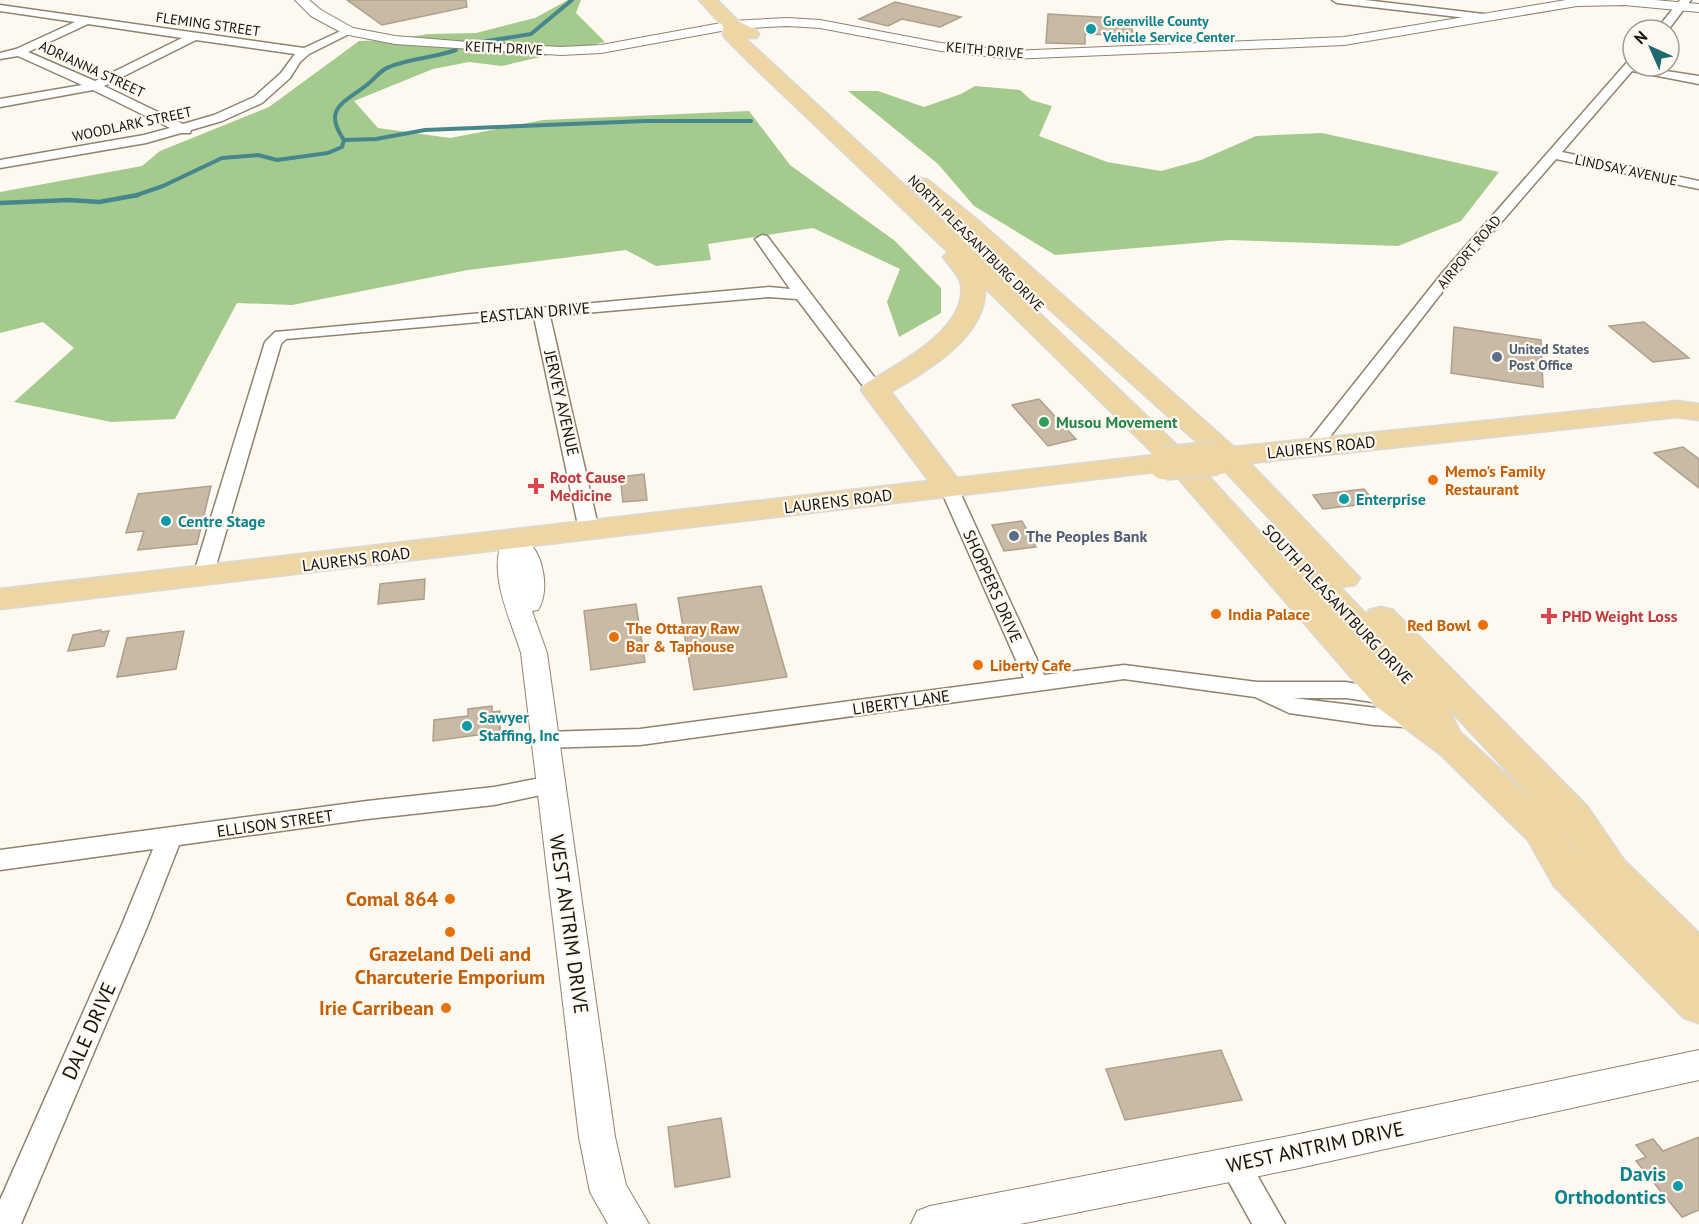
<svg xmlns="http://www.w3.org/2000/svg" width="1699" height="1224" viewBox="0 0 1699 1224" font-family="'PT Sans',sans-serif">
  <rect width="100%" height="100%" fill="#fef9f0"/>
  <g fill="#a5ca8d">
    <path d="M568 0H581L576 13 605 42 502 66 469 62 433 69 354 101 378 128 450 138 543 120 749 111 790 165 895 241 941 288V313L899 337 887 302 900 269 813 228 708 244 711 260 656 266 626 250 468 270 292 305 237 303 175 419 111 422 14 402 74 348 43 322 0 333V192L142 166 160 151 269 107 359 41 390 40 428 34 476 33 535 18Z"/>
    <path d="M975 86 1020 90 1031 100 1052 106 1039 136 1107 162 1161 171 1201 160 1256 136 1322 133 1499 172 1461 221 1398 246 1230 240 1055 255 974 206 938 164 848 91H878L924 107 961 94Z"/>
  </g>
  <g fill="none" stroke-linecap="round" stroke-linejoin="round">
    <g stroke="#45878c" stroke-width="4">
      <path d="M475 43 531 34 572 0"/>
      <path d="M344 140C322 108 344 103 368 84 375 79 380 70 389 67 410 58 434 58 456 50"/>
      <path d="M134 196 163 186 222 158 258 155 277 160 328 153 342 147 344 140 376 139 425 130 646 121H751"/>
    </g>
    <path stroke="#45878c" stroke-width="4.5" d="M0 203 69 200 99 202 138 195"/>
  </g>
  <g fill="#c8baa5" stroke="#ada08b" stroke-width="1.5">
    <path d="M347 0H466L467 7 382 25Z"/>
    <path d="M895 2 961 17 940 27 902 19 888 26 859 19Z"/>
    <path d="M1048 14 1131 19 1133 36 1085 34V44L1046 43Z"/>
    <path d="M1644 322 1689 358 1653 362 1609 326Z"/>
    <path d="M1454 327 1541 340 1543 387 1451 373Z"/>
    <path d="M1039 399 1076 439 1048 446 1012 405Z"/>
    <path d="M1683 447 1699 459V488L1654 453Z"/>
    <path d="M644 474 647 500 623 502 620 477Z"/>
    <path d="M211 486 197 544 138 550 144 531 126 533 138 494Z"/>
    <path d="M1364 489 1375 503 1323 509 1313 495Z"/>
    <path d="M1022 521 1036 547 1004 551 992 525Z"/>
    <path d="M425 579 424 599 378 604 380 584Z"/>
    <path d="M761 586 787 677 694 690 678 598Z"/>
    <path d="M636 604 645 662 591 670 584 611Z"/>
    <path d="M101 630V632L109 631 104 646 68 651 73 635Z"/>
    <path d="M184 631 176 669 117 677 127 638Z"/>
    <path d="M492 706V712L500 711V732L433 741 434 720 468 716V709Z"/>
    <path d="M1221 1050 1242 1100 1125 1120 1106 1069Z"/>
    <path d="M721 1118 730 1177 675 1187 668 1127Z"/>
    <path d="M1699 1137V1210L1682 1217 1636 1161 1646 1157 1636 1145 1653 1139 1663 1151Z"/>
  </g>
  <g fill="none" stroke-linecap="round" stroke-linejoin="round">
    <g stroke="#8f836e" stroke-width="3">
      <g id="minor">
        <path d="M1332 0H1365L1484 14 1489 17 1484 20 1337 3Z"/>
        <path d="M1680 0H1691L1668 30H1656Z"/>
        <path d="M0 5 304 48 345 29H353L355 31 309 54 300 62 290 78 262 103 222 121 191 130 190 133H181L146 143 0 168V160L144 135 170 128 93 90 0 107V99L82 85 18 56 0 59V53L16 49 75 22 0 11ZM88 24 182 38 95 81 28 52ZM196 40 295 54 281 73 254 97 214 115 183 124 104 86Z"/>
        <path d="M1633 58V66L1699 76V84L1632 71 1562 152 1699 181V189L1556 159 1453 278 1318 452H1306L1303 448 1306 444 1443 272 1629 60Z"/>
        <path d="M762 235 767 236 881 386 884 390 881 394H869L797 299 769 297 550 316 599 530 596 534H582L579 530 534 317 286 339 281 344 213 576 210 581 203 582 196 581 193 576 265 342 275 332 769 287 790 289 755 239Z"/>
        <path d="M949 482 956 484 958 488 1044 675 1124 665 1257 682H1346L1400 692 1403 697 1400 702 1392 705 1346 698H1293L1427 714 1430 720 1427 726 1419 728 1374 725 1289 713 1255 697 1124 679 640 745 544 748 536 746 532 740 536 734 544 732 640 729 1024 678 940 488 942 484Z"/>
        <path d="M551 776 559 779 563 785 559 791 494 805 367 819 179 845 147 927 21 1224H0V1200L121 927 153 849 0 870V850L367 801 494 787Z"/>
        <path d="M1234 1150 1245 1154 1285 1224H1252L1219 1164 1223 1154Z"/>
      </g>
    </g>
    <g stroke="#8f836e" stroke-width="2">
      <g id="tertiary">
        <path d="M295 0H309L321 10 353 28 395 36 481 43 561 47 601 45 732 21 787 18 820 20 941 43 1013 51 1344 37 1566 0H1655L1699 4V12L1624 5 1577 6 1344 45 1013 59 941 51 820 28 787 26 732 29 601 53 561 55 395 44 344 34 311 16Z"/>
        <path d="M514 533C542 540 552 588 538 610L532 611 547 653 615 1137 626 1185 649 1224H608L590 1192 579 1137 521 653C511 620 484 567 506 535Z"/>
        <path d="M1699 1050V1080L1299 1168 1020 1224H911L917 1211 930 1206 1299 1134Z"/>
      </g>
    </g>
    <g stroke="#dad9d8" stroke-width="3">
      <path id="primary" d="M699 0H717L738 21 756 30 759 34 756 38H745L938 216 1203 470 1289 564 1292 560 1307 558 1220 466 1207 464 1203 458 1207 452 1201 446 965 233 912 190 909 185 912 180 920 178 928 180 981 223 1234 447 1677 401 1699 404V420L1677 417 1250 463 1360 578 1355 585 1340 587 1367 615 1369 610 1381 607 1393 610 1587 806 1624 860 1699 933V1023L1684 1018 1554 886 1528 840 1440 754 1377 707 1171 470 0 609V589L929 481 861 390 865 384C897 365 968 329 961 284 959 275 949 265 943 257L948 252 749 62 726 39 723 35V26ZM985 288 1155 455 957 478 891 392C927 370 987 337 985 288ZM1448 708 1534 800 1460 732ZM1561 829 1576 851 1575 852Z"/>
    </g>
    <use href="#minor" fill="#fff" fill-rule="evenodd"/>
    <use href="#tertiary" fill="#fff" fill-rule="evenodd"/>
    <use href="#primary" fill="#eed5a4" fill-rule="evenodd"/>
    <g stroke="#dad9d8" stroke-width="36" stroke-linecap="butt">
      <path id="primary-bridge" d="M1165 463 1217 458"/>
    </g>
    <use href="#primary-bridge" stroke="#eed5a4" stroke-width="33"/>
  </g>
  <g fill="#0f9aa8" stroke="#fef9f0" stroke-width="2">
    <circle cx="1091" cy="29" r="6"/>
    <circle cx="1344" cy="499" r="6"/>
    <circle cx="166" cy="521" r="6"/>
    <circle cx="467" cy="726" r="6"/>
    <circle cx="1678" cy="1186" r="6"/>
  </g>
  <g fill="#5c6f8a" stroke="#fef9f0" stroke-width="2">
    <circle cx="1497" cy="357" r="6"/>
    <circle cx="1014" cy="536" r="6"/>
  </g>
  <circle fill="#2e9e5b" stroke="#fef9f0" stroke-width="2" cx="1044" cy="422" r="6"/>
  <g fill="#e8710a" stroke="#fef9f0" stroke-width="2">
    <circle cx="1433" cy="480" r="6"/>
    <circle cx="1216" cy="614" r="6"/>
    <circle cx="1483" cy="625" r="6"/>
    <circle cx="614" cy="637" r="6"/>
    <circle cx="978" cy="665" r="6"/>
    <circle cx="450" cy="899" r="6"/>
    <circle cx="450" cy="932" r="6"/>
    <circle cx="446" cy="1008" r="6"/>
  </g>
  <g fill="#e0444e" stroke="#fef9f0" stroke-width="2">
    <path d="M533 477h6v6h6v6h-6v6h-6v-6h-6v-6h6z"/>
    <path d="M1546 607h6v6h6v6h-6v6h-6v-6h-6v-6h6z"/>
  </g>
  <g text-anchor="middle" stroke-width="4.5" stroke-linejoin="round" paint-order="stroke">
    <g font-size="14" font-weight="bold" fill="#0d838f" stroke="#fef9f0" text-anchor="start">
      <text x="1103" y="26">Greenville County<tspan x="1103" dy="16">Vehicle Service Center</tspan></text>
    </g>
    <g font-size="14" fill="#151009" stroke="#fef9f0">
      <text transform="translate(208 24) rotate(8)" y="5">FLEMING STREET</text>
      <text transform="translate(504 48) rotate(3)" y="5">KEITH DRIVE</text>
      <text transform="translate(985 50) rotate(5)" y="5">KEITH DRIVE</text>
      <text transform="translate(92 69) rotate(25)" y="5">ADRIANNA STREET</text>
      <text transform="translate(132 124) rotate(-12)" y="5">WOODLARK STREET</text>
      <text transform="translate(1626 170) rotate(12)" y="5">LINDSAY AVENUE</text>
      <text transform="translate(976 243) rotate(45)" y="5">NORTH PLEASANTBURG DRIVE</text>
      <text transform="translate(1469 252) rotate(-50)" y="5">AIRPORT ROAD</text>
    </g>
    <g font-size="14" font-weight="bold" fill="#4e5e75" stroke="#fef9f0" text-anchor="start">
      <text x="1509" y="354">United States<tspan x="1509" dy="16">Post Office</tspan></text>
    </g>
    <g font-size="16" fill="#151009" stroke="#fef9f0">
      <text transform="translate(535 312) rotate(-5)" y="6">EASTLAN DRIVE</text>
      <text transform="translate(562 403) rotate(77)" y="6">JERVEY AVENUE</text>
      <text transform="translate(1321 447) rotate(-6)" y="6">LAURENS ROAD</text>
      <text transform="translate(838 501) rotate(-7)" y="6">LAURENS ROAD</text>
      <text transform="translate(356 559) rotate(-7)" y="6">LAURENS ROAD</text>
      <text transform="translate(993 586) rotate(66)" y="6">SHOPPERS DRIVE</text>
      <text transform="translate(1338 604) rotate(47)" y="6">SOUTH PLEASANTBURG DRIVE</text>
      <text transform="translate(901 702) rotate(-8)" y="6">LIBERTY LANE</text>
      <text transform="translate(275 823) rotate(-8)" y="6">ELLISON STREET</text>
    </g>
    <g font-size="16" font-weight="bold" fill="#27864d" stroke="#fef9f0" text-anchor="start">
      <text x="1056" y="428">Musou Movement</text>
    </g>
    <g font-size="16" font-weight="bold" fill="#c56008" stroke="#fef9f0" text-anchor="start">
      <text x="1445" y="477">Memo's Family<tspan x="1445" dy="18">Restaurant</tspan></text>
      <text x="1228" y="620">India Palace</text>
      <text x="1471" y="631" text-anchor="end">Red Bowl</text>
      <text x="626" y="634">The Ottaray Raw<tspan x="626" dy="18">Bar &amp; Taphouse</tspan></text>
      <text x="990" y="671">Liberty Cafe</text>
    </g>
    <g font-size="16" font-weight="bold" fill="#be3a42" stroke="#fef9f0" text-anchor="start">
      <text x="550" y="483">Root Cause<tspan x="550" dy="18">Medicine</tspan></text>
      <text x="1562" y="622">PHD Weight Loss</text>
    </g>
    <g font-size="16" font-weight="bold" fill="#0d838f" stroke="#fef9f0" text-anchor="start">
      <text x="1356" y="505">Enterprise</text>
      <text x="178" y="527">Centre Stage</text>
      <text x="479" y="723">Sawyer<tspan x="479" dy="18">Staffing, Inc</tspan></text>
    </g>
    <g font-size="16" font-weight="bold" fill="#4e5e75" stroke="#fef9f0" text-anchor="start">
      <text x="1026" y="542">The Peoples Bank</text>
    </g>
    <g font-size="20" font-weight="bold" fill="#c56008" stroke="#fef9f0" text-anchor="end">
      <text x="438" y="906">Comal 864</text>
      <text x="450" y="961" text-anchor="middle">Grazeland Deli and<tspan x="450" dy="23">Charcuterie Emporium</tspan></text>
      <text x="434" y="1015">Irie Carribean</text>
    </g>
    <g font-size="20" fill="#151009" stroke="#fef9f0">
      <text transform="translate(569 924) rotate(82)" y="7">WEST ANTRIM DRIVE</text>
      <text transform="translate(89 1031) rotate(-66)" y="7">DALE DRIVE</text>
      <text transform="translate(1315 1147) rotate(-12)" y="7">WEST ANTRIM DRIVE</text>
    </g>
    <g font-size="20" font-weight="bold" fill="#0d838f" stroke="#fef9f0" text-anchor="end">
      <text x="1666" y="1181">Davis<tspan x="1666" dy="23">Orthodontics</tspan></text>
    </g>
  </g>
  <g transform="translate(1651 48) rotate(315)"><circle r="28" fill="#fef9f0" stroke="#a19c94" stroke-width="1.5"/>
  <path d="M0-4.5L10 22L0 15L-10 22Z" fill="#1f6a72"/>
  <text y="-9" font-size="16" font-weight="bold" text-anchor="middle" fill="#151009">N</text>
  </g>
</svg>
